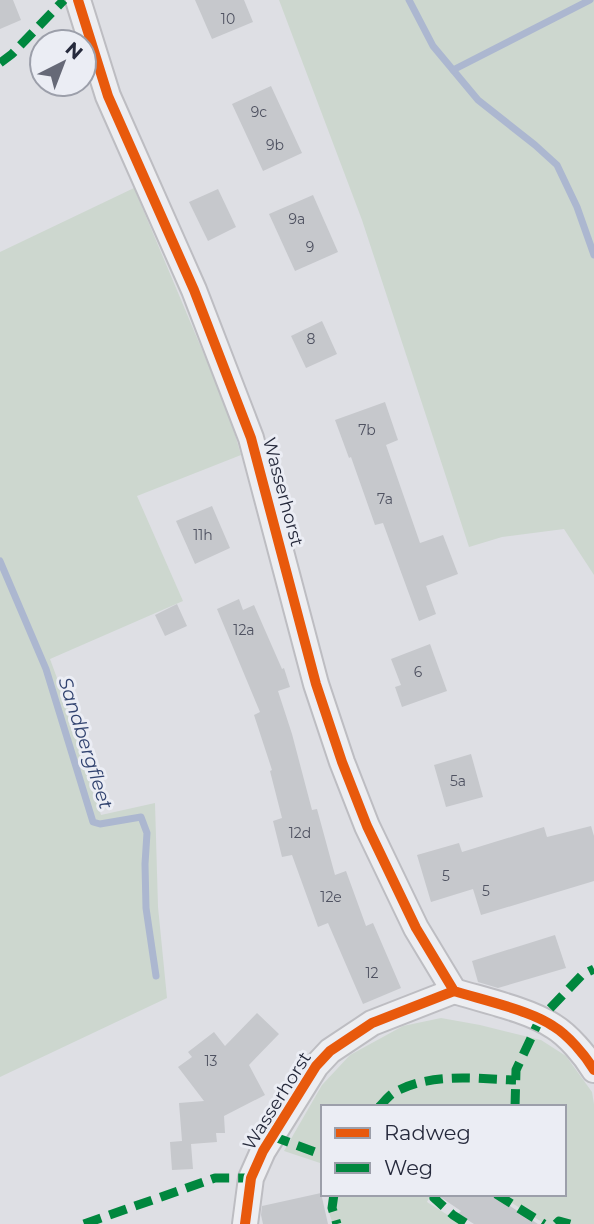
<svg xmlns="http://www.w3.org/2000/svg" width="594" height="1224" viewBox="0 0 594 1224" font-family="Montserrat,sans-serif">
  <rect width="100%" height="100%" fill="#dedfe4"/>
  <g fill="#cdd7cf">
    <path d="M279 0H594V575L564 529 502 537 469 547 362 220Z"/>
    <path d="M134 188 229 414 241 455 137 496 183 601 50 659 76 730 101 815 155 803 158 907 167 998 0 1077V252Z"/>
    <path d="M441 1018 480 1025 541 1040 566 1056 592 1092 594 1104V1224H545L498 1194H564V1107H323V1164L284 1151 322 1085 350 1055 403 1026Z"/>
    <path d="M330 1194H431L427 1202 462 1224H333L328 1210Z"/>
  </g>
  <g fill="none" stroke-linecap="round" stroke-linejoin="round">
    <g stroke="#acb7d0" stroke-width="7">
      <path d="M409 0 433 46 478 100 535 145 557 165 577 207 594 255"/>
      <path d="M453 70 590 0"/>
      <path d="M0 561 46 669 93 822 100 824 141 817 147 833 145 864 146 908 156 976"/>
    </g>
  </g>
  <g fill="#c6c8cc">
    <path d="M0 0H13L21 20 0 29Z"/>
    <path d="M195 0H244L253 22 212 39Z"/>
    <path d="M271 86 302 153 263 171 232 104Z"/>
    <path d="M218 189 236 227 208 241 189 202Z"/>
    <path d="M313 195 338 252 295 271 269 214Z"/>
    <path d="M322 321 337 354 306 368 291 336Z"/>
    <path d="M385 402 398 440 386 445 420 543 443 535 458 574 426 586 436 614 419 621 383 523 375 525 351 457 349 458 335 420Z"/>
    <path d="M212 506 230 548 195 564 176 521Z"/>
    <path d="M239 599 243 610 254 605 282 669 284 668 290 687 278 691 292 734 312 810 317 809 335 875 346 871 366 926 373 923 401 988 363 1004 328 923 318 927 292 855 282 857 273 821 282 818 270 771 272 770 254 715 260 712 217 609Z"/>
    <path d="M177 604 187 626 165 636 155 615Z"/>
    <path d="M430 644 447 691 402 707 395 687 401 685 391 659Z"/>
    <path d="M471 754 483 797 446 807 434 765Z"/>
    <path d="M591 826 594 836V881L481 915 473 889 431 902 417 855 459 843 462 852 544 827 547 837Z"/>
    <path d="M555 935 566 968 498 988 478 982 472 961Z"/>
    <path d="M257 1013 279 1034 249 1065 265 1095 224 1116 225 1133H216L217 1142 191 1144 193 1169 172 1170 170 1142 182 1141 179 1103 204 1101 178 1067 192 1057 188 1052 214 1032 225 1046Z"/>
    <path d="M321 1193 328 1224H263L261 1215 262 1206Z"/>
    <path d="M436 1194H491L538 1224H474L458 1214 461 1211Z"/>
  </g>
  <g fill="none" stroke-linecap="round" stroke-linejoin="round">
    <g stroke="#bdbdc2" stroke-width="28">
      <g id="minor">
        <path d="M78 0 108 96 194 290 251 438 316 684 342 762 367 826 416 928 454 991C483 1000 529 1010 553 1026 568 1035 585 1055 594 1070"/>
        <path d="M245 1224 251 1178 263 1151 316 1066 330 1051 372 1023 454 991"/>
      </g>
    </g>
    <use href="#minor" stroke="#edeef1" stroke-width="24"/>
    <g stroke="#00873e" stroke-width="9" stroke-dasharray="18 9" stroke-linecap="butt">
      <path d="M0 63 12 54 64 0"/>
      <path d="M379 1107C384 1102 389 1095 395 1092 432 1072 476 1079 516 1080"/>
      <path d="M515 1107 516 1070 540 1019 582 975 594 969"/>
      <path d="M272 1136 323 1155"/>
      <path d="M334 1194 332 1208 337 1224"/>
      <path d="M437 1194 434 1198 453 1215 467 1224"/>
      <path d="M496 1194 544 1224"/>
      <path d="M84 1224 215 1178H251"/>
      <path d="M556 1224 559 1221 570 1224"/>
    </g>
    <g stroke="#ebedf4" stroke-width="15">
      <g id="cycleway">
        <path d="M78 0 108 96 194 290 251 438 316 684 342 762 367 826 416 928 454 991C483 1000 529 1010 553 1026 568 1035 585 1055 594 1070"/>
        <path d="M245 1224 251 1178 263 1151 316 1066 330 1051 372 1023 454 991"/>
      </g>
    </g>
    <use href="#cycleway" stroke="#e8590c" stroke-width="10"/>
  </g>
  <g text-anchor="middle" stroke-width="6" stroke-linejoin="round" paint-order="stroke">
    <g font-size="14" fill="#4f5261">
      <text x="228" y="24">10</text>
      <text x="259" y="117">9c</text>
      <text x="275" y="150">9b</text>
      <text x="297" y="224">9a</text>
      <text x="310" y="252">9</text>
      <text x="311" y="344">8</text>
      <text x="367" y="435">7b</text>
      <text x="385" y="504">7a</text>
      <text x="203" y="540">11h</text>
      <text x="244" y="635">12a</text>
      <text x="418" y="677">6</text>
      <text x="458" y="786">5a</text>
      <text x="300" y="838">12d</text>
      <text x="446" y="881">5</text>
      <text x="486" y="896">5</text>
      <text x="331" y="902">12e</text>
      <text x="372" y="978">12</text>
      <text x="211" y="1066">13</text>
    </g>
    <g font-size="18" fill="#262a3c" stroke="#ebedf4">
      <text transform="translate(283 492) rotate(75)" y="6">Wasserhorst</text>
      <text transform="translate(277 1101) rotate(-58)" y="6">Wasserhorst</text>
    </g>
    <g font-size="19" font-style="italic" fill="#30426f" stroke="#ebedf4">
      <text transform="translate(86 743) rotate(72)" y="7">Sandbergfleet</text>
    </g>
  </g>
  <rect x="321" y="1105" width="245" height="91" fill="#ebedf4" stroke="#9c9faa" stroke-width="2"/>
  <rect x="335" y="1128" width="35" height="10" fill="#e8590c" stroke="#9c9faa" stroke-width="2"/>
  <text x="384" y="1140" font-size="21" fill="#262a3c">Radweg</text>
  <rect x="335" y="1163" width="35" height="10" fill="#00873e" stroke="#9c9faa" stroke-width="2"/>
  <text x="384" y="1175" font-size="21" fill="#262a3c">Weg</text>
  <g transform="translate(63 63) rotate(42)"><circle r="33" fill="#ebedf4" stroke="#9c9faa" stroke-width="2"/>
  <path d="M0-5L12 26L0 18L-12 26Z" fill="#666977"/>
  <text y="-10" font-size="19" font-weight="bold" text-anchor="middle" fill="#262a3c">N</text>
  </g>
</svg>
